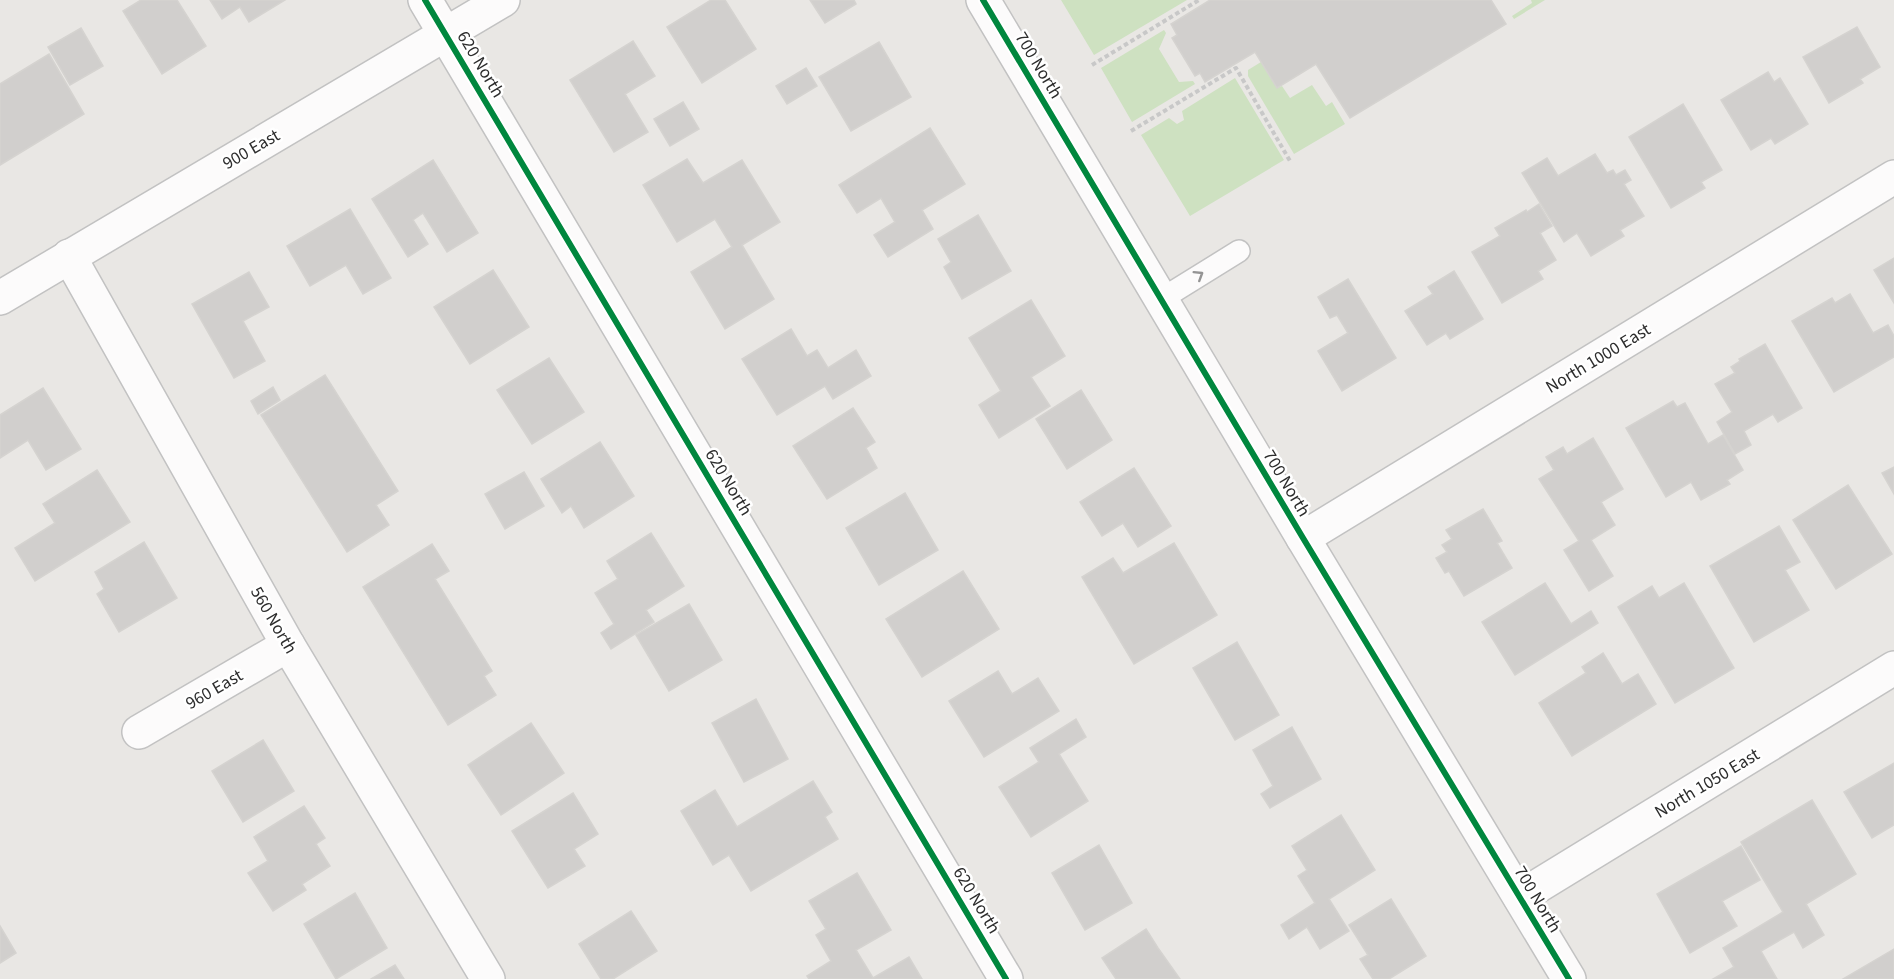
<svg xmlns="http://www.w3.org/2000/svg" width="1894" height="979" viewBox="0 0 1894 979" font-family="'Source Sans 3',sans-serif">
  <rect width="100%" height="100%" fill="#e9e7e4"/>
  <g fill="#cee1c1">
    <path d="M1061 0H1187L1094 55Z"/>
    <path d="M1531 0H1545L1514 19 1512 16 1532 3Z"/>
    <path d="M1164 30 1166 33 1159 49 1179 82 1193 81 1195 84 1132 122 1101 68Z"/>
    <path d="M1261 62 1277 88 1282 86 1290 98 1312 85 1326 106 1332 102 1345 124 1294 154 1248 76V70Z"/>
    <path d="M1235 78 1284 160 1190 216 1141 135 1169 118 1177 124 1184 120 1182 111Z"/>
  </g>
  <g fill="#d1cfcd" stroke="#d5d3d0" stroke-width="1.5">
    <path d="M141 0H177L206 46 162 74 123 11Z"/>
    <path d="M210 0H285L249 22 240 7 222 19Z"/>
    <path d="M711 0H725L756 49 702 83 667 27Z"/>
    <path d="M810 0H854L856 4 825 23Z"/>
    <path d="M1210 0H1491L1506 24 1350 118 1316 64 1277 88 1255 52 1205 82 1200 73 1195 76 1172 38 1177 35 1171 24Z"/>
    <path d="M1857 27 1880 67 1860 79 1863 83 1829 103 1803 57Z"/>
    <path d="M81 28 103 66 70 85 48 47Z"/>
    <path d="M633 41 655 76 625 94 648 132 614 152 570 80Z"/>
    <path d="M879 42 911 97 851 131 819 77Z"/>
    <path d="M49 54 84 114 0 165V84Z"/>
    <path d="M806 68 817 86 787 104 776 86Z"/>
    <path d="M1768 72 1774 82 1780 78 1808 124 1775 144 1771 138 1751 150 1721 100Z"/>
    <path d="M683 102 699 129 670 146 654 119Z"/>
    <path d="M1683 104 1722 170 1701 182 1705 188 1671 208 1629 137Z"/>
    <path d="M930 128 965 184 922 210 933 229 888 257 874 235 895 222 881 198 857 213 839 185Z"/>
    <path d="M1595 154 1607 173 1613 170 1616 175 1625 170 1631 180 1624 184 1644 216 1620 230 1624 236 1591 256 1577 233 1564 242 1522 173 1547 158 1558 176Z"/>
    <path d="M687 159 703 183 742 160 780 222 742 245 774 299 725 329 691 272 732 247 715 219 677 242 643 185Z"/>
    <path d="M433 160 478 233 447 252 423 213 413 220 428 244 408 257 372 199Z"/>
    <path d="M1539 204 1552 226 1540 233 1556 260 1538 271 1543 279 1502 303 1472 252 1500 236 1495 228 1526 210 1527 212Z"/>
    <path d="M350 209 391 278 363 294 346 265 310 286 287 246Z"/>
    <path d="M978 215 1011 271 962 299 944 267 951 262 938 239Z"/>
    <path d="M1894 258V303L1874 270Z"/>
    <path d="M493 270 529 327 470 364 434 307Z"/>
    <path d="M1454 271 1483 319 1450 339 1446 333 1427 345 1405 311 1433 294 1428 287Z"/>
    <path d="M249 272 269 307 243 321 265 361 234 378 192 304Z"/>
    <path d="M1348 279 1396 358 1342 391 1318 351 1348 333 1337 315 1330 318 1318 297Z"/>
    <path d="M1850 294 1873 333 1888 325 1894 336V357L1834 392 1792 321 1832 298 1835 303Z"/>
    <path d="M1031 300 1065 356 1031 377 1050 406 999 438 979 405 1001 391 969 338Z"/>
    <path d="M791 329 807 356 817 350 828 368 856 350 871 376 833 399 825 386 777 415 742 359Z"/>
    <path d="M1765 344 1802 408 1778 422 1773 414 1744 431 1751 445 1735 454 1717 422 1732 412 1715 384 1735 373 1731 367 1740 361 1739 359Z"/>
    <path d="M549 358 584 412 532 444 497 390Z"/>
    <path d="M325 375 398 491 376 505 389 525 347 552 261 415Z"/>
    <path d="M273 387 280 400 258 414 251 401Z"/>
    <path d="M43 388 81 449 46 470 28 440 0 458V415Z"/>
    <path d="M1081 390 1112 440 1067 469 1036 419Z"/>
    <path d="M1673 401 1677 407 1685 403 1708 444 1723 435 1743 470 1727 480 1730 484 1701 500 1691 482 1666 497 1626 428Z"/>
    <path d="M853 408 875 442 866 448 877 468 827 499 793 446Z"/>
    <path d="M1593 438 1623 489 1601 502 1615 525 1591 540 1613 576 1589 591 1564 550 1579 541 1539 479 1554 470 1546 457 1563 447 1567 454Z"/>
    <path d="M600 442 634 496 584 528 571 506 562 513 541 479Z"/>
    <path d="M1894 467V494L1882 473Z"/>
    <path d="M1134 468 1171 526 1138 547 1123 523 1102 536 1080 502Z"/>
    <path d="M97 470 130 522 35 581 15 548 55 523 43 504Z"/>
    <path d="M524 472 544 506 505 529 485 494Z"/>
    <path d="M1848 485 1892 554 1836 589 1793 520Z"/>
    <path d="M905 493 938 550 879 585 846 528Z"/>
    <path d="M1483 509 1502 541 1497 543 1512 568 1464 596 1449 571 1445 573 1436 558 1447 552 1442 545 1452 539 1446 530Z"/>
    <path d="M1779 526 1800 562 1785 570 1809 610 1754 642 1710 566Z"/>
    <path d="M651 533 684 586 646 610 654 622 611 649 601 633 614 624 595 593 618 579 607 561Z"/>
    <path d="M144 542 177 598 119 632 97 594 104 589 95 572Z"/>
    <path d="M1174 543 1217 615 1134 664 1082 577 1113 558 1123 573Z"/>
    <path d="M432 544 449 571 435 579 492 671 484 676 496 695 448 725 363 587Z"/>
    <path d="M963 571 999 629 922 677 886 619Z"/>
    <path d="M1545 583 1571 624 1591 611 1598 623 1515 675 1482 622Z"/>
    <path d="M1684 583 1734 668 1675 703 1618 607 1652 586 1659 598Z"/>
    <path d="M689 604 722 660 669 691 636 635Z"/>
    <path d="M1237 642 1279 715 1235 740 1193 668Z"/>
    <path d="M1603 653 1622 684 1638 674 1656 704 1572 756 1539 703 1586 673 1582 667Z"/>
    <path d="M998 671 1012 694 1038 678 1059 711 984 757 949 701Z"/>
    <path d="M756 699 788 759 744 782 712 723Z"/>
    <path d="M1076 719 1086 737 1059 754 1088 801 1031 837 999 787 1039 762 1030 748Z"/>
    <path d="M531 723 564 773 501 815 468 765Z"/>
    <path d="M1292 727 1321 779 1270 808 1261 794 1273 786 1253 750Z"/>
    <path d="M263 740 294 791 243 822 212 771Z"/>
    <path d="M1894 763V825L1872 838 1844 792Z"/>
    <path d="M813 781 832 812 825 817 838 839 751 891 729 855 713 865 681 811 715 790 737 827Z"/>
    <path d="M573 793 598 834 574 849 585 866 548 888 512 831Z"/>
    <path d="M1812 800 1856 874 1806 904 1824 935 1803 948 1794 932 1761 951 1777 979H1713L1734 967 1723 948 1783 912 1741 842Z"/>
    <path d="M304 806 325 838 316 844 330 866 302 884 306 890 273 911 248 873 268 861 254 837Z"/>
    <path d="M1341 815 1375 870 1329 899 1349 931 1320 949 1307 927 1289 939 1281 925 1315 903 1298 876 1307 870 1292 846Z"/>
    <path d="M1099 845 1132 903 1085 930 1052 873Z"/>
    <path d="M1741 846 1760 880 1722 901 1737 926 1690 953 1657 894Z"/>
    <path d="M857 873 891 930 856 950 873 978 909 957 922 979H809L807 976 831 961 816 935 826 929 809 901Z"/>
    <path d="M355 893 387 948 336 979 304 924Z"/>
    <path d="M1391 899 1426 956 1389 979H1373L1360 959 1368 955 1349 925Z"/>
    <path d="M631 911 657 951 613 979H601L579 944Z"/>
    <path d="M0 926 16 953 0 963Z"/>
    <path d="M1146 929 1158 948 1180 979H1116L1102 958Z"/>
    <path d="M1894 949V979H1843Z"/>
    <path d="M395 965 404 979H371Z"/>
  </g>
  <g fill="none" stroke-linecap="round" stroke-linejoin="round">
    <g stroke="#c2c2c2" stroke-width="24">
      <path id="service" d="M1160 300 1239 251"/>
    </g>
    <g stroke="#c2c2c2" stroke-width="36">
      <g id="minor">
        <path d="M425 0 1006 979"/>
        <path d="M69 256 288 645 488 979"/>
        <path d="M1303 538 1894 177"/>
        <path d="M139 732 288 645"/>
        <path d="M1520 897 1894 668"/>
      </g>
    </g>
    <g stroke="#c2c2c2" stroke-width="36">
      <path id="tertiary" d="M983 0 1303 538 1569 979"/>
    </g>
    <g stroke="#c2c2c2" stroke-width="36">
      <path id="secondary" d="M0 298 503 0"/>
    </g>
    <g stroke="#c8c8c8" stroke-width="4" stroke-dasharray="4.5 3" stroke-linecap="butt">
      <path d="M1092 65 1199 0"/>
      <path d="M1131 131 1236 68 1290 161"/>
    </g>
    <use href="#service" stroke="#fcfbfb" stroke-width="21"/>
    <use href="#minor" stroke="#fcfbfb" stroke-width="33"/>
    <use href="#tertiary" stroke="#fcfbfb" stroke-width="33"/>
    <use href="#secondary" stroke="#fcfbfb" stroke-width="33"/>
    <g stroke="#fff" stroke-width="10">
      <g id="cycleway">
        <path d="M425 0 1006 979"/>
        <path d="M983 0 1303 538 1569 979"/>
      </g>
    </g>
    <use href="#cycleway" stroke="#00873e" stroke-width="6"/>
  </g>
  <defs><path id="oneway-chevron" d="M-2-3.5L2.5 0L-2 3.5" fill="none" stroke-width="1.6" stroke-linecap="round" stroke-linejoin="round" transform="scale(1.5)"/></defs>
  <use stroke="#949494" href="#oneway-chevron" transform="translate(1199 275) rotate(-32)"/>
  <g text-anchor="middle" stroke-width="5" stroke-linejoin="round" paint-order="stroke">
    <g font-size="18" fill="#2d2d2d" stroke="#fff">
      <text transform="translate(481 64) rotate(59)" y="6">620 North</text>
      <text transform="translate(1039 65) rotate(59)" y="6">700 North</text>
      <text transform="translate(251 149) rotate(-30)" y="6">900 East</text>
      <text transform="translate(1598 358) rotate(-31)" y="6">North 1000 East</text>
      <text transform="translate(729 482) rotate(59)" y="6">620 North</text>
      <text transform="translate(1287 483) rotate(59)" y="6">700 North</text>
      <text transform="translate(274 620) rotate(60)" y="6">560 North</text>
      <text transform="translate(214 689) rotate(-30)" y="6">960 East</text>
      <text transform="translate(1707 783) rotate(-31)" y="6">North 1050 East</text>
      <text transform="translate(1538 899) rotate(59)" y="6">700 North</text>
      <text transform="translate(977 900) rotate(59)" y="6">620 North</text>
    </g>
  </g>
</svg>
